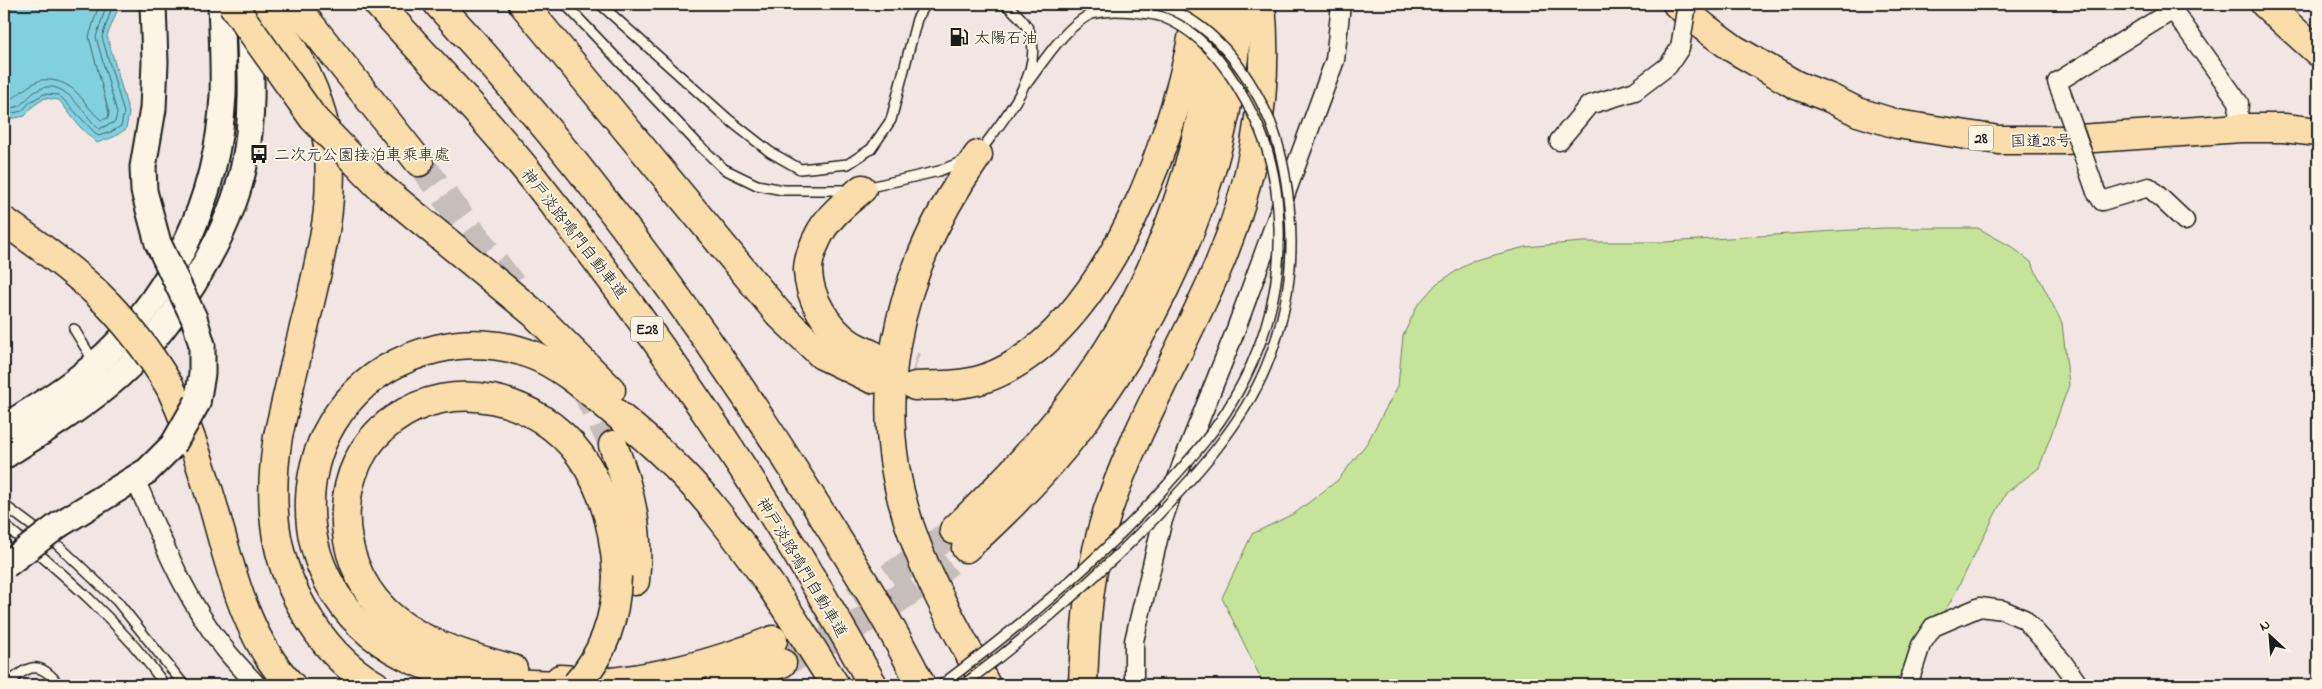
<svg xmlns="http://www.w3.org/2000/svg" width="2322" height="689" viewBox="0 0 2322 689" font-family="'Indie Flower','Klee One',sans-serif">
  <rect width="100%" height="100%" fill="#f1e6e3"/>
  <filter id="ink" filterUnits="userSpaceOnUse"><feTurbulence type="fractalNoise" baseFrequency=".02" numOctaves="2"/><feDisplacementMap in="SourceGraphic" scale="10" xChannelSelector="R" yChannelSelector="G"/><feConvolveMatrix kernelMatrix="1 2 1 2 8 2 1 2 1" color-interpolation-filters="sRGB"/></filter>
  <g filter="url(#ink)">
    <path fill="#c6e39a" stroke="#71805b" d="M1883 228H1978L2012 247 2031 262 2062 323 2069 385 2039 468 2006 493 1951 601 1893 685H1264L1222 598 1252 534 1295 513 1338 480 1367 443 1398 386 1403 336 1417 306 1436 284 1472 261 1525 247 1582 242H1666Z"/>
    <path fill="#81d0df" stroke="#598891" d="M4 4H116L119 6 107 36 129 113 126 129 114 137 97 143 80 127 59 100 45 98 33 106 25 116 4 120Z"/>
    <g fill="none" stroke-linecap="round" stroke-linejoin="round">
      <g stroke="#44646a" stroke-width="1">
        <path d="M4 101C18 98 23 88 36 82 41 79 46 80 51 80 79 84 82 104 101 120L108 118 109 113 89 37 99 4"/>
        <path d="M4 109C8 108 15 108 19 106 26 101 31 93 40 89 65 77 84 116 99 129L115 122 117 113 96 37 107 4"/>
        <path d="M4 115 22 111 30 102 44 94 59 95 98 136 111 132 121 126 124 113 102 37 113 4"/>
      </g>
      <g stroke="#c6bebb" stroke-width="28" stroke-dasharray="28 14" stroke-linecap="butt">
        <path d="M419 162 520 296"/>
        <path d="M873 355 916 367"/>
        <path d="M583 386 613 445"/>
        <path d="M779 638C844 609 898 574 954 530"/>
        <path d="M782 663C853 630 905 598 966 548"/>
      </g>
      <g stroke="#1c1c1c" stroke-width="12">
        <g id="lane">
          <path d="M565 4 698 144 724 169 757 185 783 190H850"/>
          <path d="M600 4 728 119 770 152 800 169 848 164 871 149 891 120 917 19 926 4"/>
          <path d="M1028 82C1043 62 1068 23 1092 14 1106 10 1120 11 1135 12"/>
          <path d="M979 153C1001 122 1042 77 1031 36 1028 23 1015 12 1005 4"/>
          <path d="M866 188 939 171 966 160"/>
          <path d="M74 329 94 362"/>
          <path d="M4 505 59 546 117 601 184 685"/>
          <path d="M4 525C63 573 121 623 165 685"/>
          <path d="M7 685C28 664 40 660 59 685"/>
        </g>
      </g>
      <g stroke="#1c1c1c" stroke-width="21">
        <g id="street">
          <path d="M2062 95 2057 82 2173 10 2239 103 2237 129"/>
          <path d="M1559 141 1589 105 1635 91 1668 66 1680 48"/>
          <path d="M2096 192 2102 201 2149 187 2185 221"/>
          <path d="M135 479C160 535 185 600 224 648 234 661 246 673 257 685"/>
          <path d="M1134 685V641L1162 523 1182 464 1233 337 1335 60 1341 4"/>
          <path d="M1908 685 1921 645 1933 627 1980 607 2003 610 2024 619 2062 661 2079 685"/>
        </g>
      </g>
      <g stroke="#1c1c1c" stroke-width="29">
        <g id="secondary">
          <path d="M153 4 155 62 153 109 143 167 144 191 158 243"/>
          <path d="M197 403 202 374V345"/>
          <path d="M4 427C33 409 65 390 92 367 171 299 218 199 223 95 224 64 222 34 221 4"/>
          <path d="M4 456C39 434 75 412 107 386 168 337 230 238 245 161 254 115 251 67 249 21"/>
          <path d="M60 524 147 471 173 445"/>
        </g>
      </g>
      <g stroke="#1c1c1c" stroke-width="31">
        <g id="highway">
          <path d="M262 4C288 39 313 77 323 120 340 185 322 252 307 315 297 355 287 396 278 436 274 462 272 487 274 513 278 578 317 652 375 685"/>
          <path d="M294 4 419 162"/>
          <path d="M378 4C430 61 485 118 533 178 660 337 775 507 873 685"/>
          <path d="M438 4C575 153 696 314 804 486 845 551 887 616 921 685"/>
          <path d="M523 4 779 314 822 355 872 379"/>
          <path d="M1677 4 1704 27 1734 49 1796 85 1830 98 1858 112 1897 124 1999 140H2064L2241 128H2284L2318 132"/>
          <path d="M2265 4 2318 52"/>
          <path d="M978 155C895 272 863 409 917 546 935 594 962 639 986 685"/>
          <path d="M378 185 535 314 611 390"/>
          <path d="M862 189C848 201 831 214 821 231 815 242 808 258 808 271 809 298 827 328 849 343 856 348 865 351 873 355"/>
          <path d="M915 386C938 385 961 386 983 379 1107 338 1182 122 1198 4"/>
          <path d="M170 387C187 424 200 462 212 502 230 564 244 637 291 685"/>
          <path d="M613 445C631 492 640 530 635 581"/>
          <path d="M954 530C1004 483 1050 434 1089 378 1161 277 1214 128 1213 4"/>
          <path d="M966 548C1007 511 1046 472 1080 427 1169 307 1236 155 1237 4"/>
          <path d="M513 669C470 657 417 643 384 610 332 558 331 464 393 420 454 376 537 397 580 455 605 490 615 534 617 576"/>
          <path d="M560 679 609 682"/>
          <path d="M591 684C654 679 714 664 773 640"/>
          <path d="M565 685C511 684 454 681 405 656 266 586 282 386 436 349 468 341 504 343 535 356 564 368 589 391 613 411 649 440 685 472 714 509 759 564 797 625 835 685"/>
          <path d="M719 685 782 663"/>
          <path d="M1083 685C1085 626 1089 567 1108 510 1135 429 1179 355 1214 276 1252 191 1270 97 1261 4"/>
        </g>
      </g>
      <g stroke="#1c1c1c" stroke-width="3" stroke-dasharray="4 4" stroke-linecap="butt">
        <path d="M4 308 6 310 5 348 4 349"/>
        <path d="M4 609V624"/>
      </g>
      <use href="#lane" stroke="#fcf5e5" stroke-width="9"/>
      <use href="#street" stroke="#fcf5e5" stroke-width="18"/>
      <use href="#secondary" stroke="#fcf5e5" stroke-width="25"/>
      <use href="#highway" stroke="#fbddab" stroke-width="28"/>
      <g stroke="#1c1c1c" stroke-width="12" stroke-linecap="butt">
        <g id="lane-bridge">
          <path d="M941 685C1022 625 1100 560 1167 485 1190 459 1215 432 1232 402 1264 348 1281 289 1279 227 1278 188 1271 151 1254 117 1234 77 1208 36 1165 18 1156 14 1144 14 1135 12"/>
          <path d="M963 685C1030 635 1094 580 1153 520 1196 475 1242 425 1266 367 1287 316 1295 260 1289 205 1286 176 1281 148 1270 121 1248 71 1211 19 1155 4"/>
        </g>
      </g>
      <g stroke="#1c1c1c" stroke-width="21" stroke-linecap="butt">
        <g id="street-bridge">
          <path d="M1680 48 1687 4"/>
          <path d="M2062 95 2096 192"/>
        </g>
      </g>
      <g stroke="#1c1c1c" stroke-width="29" stroke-linecap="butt">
        <g id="secondary-bridge">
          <path d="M158 243 194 318 202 345"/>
          <path d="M173 445 197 403"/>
          <path d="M6 565 60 524"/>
        </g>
      </g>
      <g stroke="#1c1c1c" stroke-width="31" stroke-linecap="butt">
        <g id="highway-bridge">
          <path d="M232 4 313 118 378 185"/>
          <path d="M4 221C78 272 123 308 170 387"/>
          <path d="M576 685C604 654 616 617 617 576"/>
        </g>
      </g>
      <use href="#lane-bridge" stroke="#fcf5e5" stroke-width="9"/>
      <use href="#street-bridge" stroke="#fcf5e5" stroke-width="18"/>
      <use href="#secondary-bridge" stroke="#fcf5e5" stroke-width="25"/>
      <use href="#highway-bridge" stroke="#fbddab" stroke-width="28"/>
    </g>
  </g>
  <defs>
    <g id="fuel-bare" transform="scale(1.5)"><path d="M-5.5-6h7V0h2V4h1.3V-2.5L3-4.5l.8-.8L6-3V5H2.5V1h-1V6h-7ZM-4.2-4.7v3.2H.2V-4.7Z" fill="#1c1c1c" stroke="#fcf5e5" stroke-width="2.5" paint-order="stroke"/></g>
    <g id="bus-bare" transform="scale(1.5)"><path d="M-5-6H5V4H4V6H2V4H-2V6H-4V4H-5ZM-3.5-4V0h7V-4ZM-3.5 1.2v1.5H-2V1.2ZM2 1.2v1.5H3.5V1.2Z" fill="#1c1c1c" stroke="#fcf5e5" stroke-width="2.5" paint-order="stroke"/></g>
  </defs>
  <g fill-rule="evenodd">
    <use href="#fuel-bare" x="959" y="37"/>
    <use href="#bus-bare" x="259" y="154"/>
  </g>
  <g text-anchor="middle" stroke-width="4" stroke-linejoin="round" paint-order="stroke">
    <g fill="#fcf5e5" stroke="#5f5d58" stroke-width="1">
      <rect x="1968.5" y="125.5" width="25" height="25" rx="4"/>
      <rect x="631" y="316.5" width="32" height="25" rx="4"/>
    </g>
    <g font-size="15" font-weight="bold" fill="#1c1c1c">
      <text x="1981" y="143">28</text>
      <text x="647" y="334">E28</text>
    </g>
    <g font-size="16" fill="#1c1c1c" stroke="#fcf5e5" text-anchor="start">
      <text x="974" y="43">太陽石油</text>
      <text x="274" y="160">二次元公園接泊車乘車處</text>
    </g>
    <g font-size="16" fill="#1c1c1c" stroke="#fcf5e5">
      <text transform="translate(2041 140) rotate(-1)" y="6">国道28号</text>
      <text transform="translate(575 233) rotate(52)" y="6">神戸淡路鳴門自動車道</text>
      <text transform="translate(803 567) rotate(59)" y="6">神戸淡路鳴門自動車道</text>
    </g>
  </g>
  <rect width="2322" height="689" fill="none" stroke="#fcf5e5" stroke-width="20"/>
  <rect x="10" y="10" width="2302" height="669" fill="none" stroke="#1c1c1c" stroke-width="2" filter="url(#ink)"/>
  <g transform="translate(2270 636) rotate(334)" stroke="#fcf5e5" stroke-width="4" paint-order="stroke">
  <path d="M0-4L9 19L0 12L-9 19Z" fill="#1c1c1c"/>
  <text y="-8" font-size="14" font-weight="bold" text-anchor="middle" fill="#1c1c1c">N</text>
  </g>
</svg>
